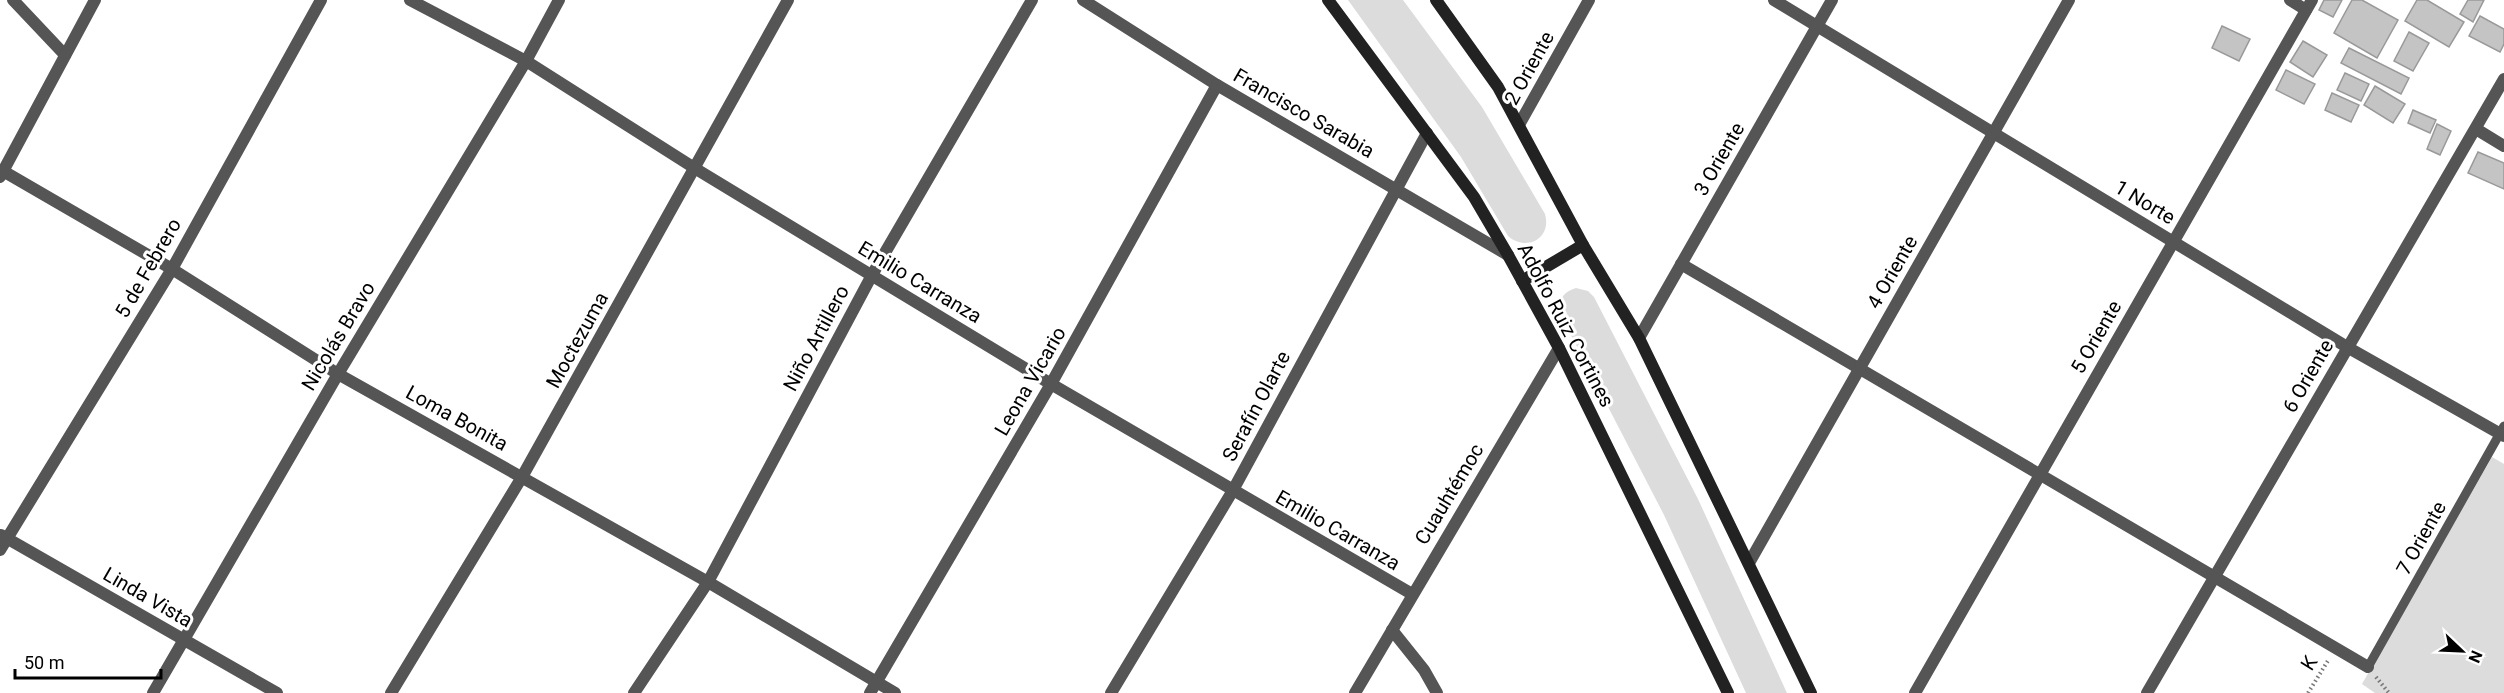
<svg xmlns="http://www.w3.org/2000/svg" width="2504" height="693" viewBox="0 0 2504 693" font-family="Roboto,sans-serif">
  <rect width="100%" height="100%" fill="#fff"/>
  <g fill="#dcdcdc">
    <path d="M1348 0H1403L1482 107 1545 214C1552 239 1526 252 1508 236L1461 157Z"/>
    <path d="M1576 288 1588 291 1594 297 1698 499 1787 693H1746L1664 515 1560 314C1558 301 1562 292 1576 288Z"/>
    <path d="M2492 457 2504 464V693H2375L2362 684Z"/>
  </g>
  <g fill="#c4c4c4" stroke="#999" stroke-width="1.5">
    <path d="M2324 0H2342L2333 17 2319 10Z"/>
    <path d="M2352 0H2362L2398 20 2377 58 2334 33Z"/>
    <path d="M2417 0H2427L2464 22 2449 47 2405 21Z"/>
    <path d="M2468 0H2484L2473 22 2460 14Z"/>
    <path d="M2480 16 2504 29V44L2500 52 2469 36Z"/>
    <path d="M2222 26 2250 39 2239 61 2212 48Z"/>
    <path d="M2409 32 2429 43 2413 71 2394 61Z"/>
    <path d="M2303 41 2327 55 2313 77 2290 62Z"/>
    <path d="M2349 48 2409 78 2401 94 2341 63Z"/>
    <path d="M2286 70 2315 84 2304 104 2276 90Z"/>
    <path d="M2345 73 2369 84 2361 101 2337 90Z"/>
    <path d="M2375 86 2405 104 2393 123 2364 105Z"/>
    <path d="M2332 93 2359 105 2351 122 2325 110Z"/>
    <path d="M2413 110 2436 120 2430 133 2408 123Z"/>
    <path d="M2437 124 2451 131 2440 155 2427 149Z"/>
    <path d="M2478 152 2504 163V189L2468 173Z"/>
  </g>
  <g fill="none" stroke-linecap="round" stroke-linejoin="round">
    <g stroke="#777" stroke-width="4" stroke-dasharray="1.5 3" stroke-linecap="butt">
      <path d="M2376 677 2389 693"/>
      <path d="M2308 693 2329 659"/>
    </g>
    <path stroke="#555" stroke-width="9" d="M2368 667 2504 426"/>
    <g stroke="#555" stroke-width="12">
      <path d="M13 0 65 55"/>
      <path d="M410 0 526 61 696 169 1051 384 1412 594"/>
      <path d="M1083 0 1217 85 1508 255"/>
      <path d="M1774 0 2347 347 2504 436"/>
      <path d="M2290 0 2306 10"/>
      <path d="M1520 123 1589 0"/>
      <path d="M2476 129 2504 146"/>
      <path d="M3 171 172 269 338 374 708 582 895 693"/>
      <path d="M0 177 95 0"/>
      <path d="M1681 264 2368 667"/>
      <path d="M1639 338 1832 0"/>
      <path d="M1 535 277 693"/>
      <path d="M0 550 172 269 321 0"/>
      <path d="M1749 563 2069 0"/>
      <path d="M1392 630 1424 670 1437 693"/>
      <path d="M153 693 338 374 526 61 559 0"/>
      <path d="M391 693 522 477 788 0"/>
      <path d="M634 693 708 582 872 275 1032 0"/>
      <path d="M870 693 1051 384 1217 85"/>
      <path d="M1111 693 1232 492 1427 133"/>
      <path d="M1355 693 1559 348"/>
      <path d="M1915 693 2312 0"/>
      <path d="M2147 693 2504 79"/>
    </g>
    <g stroke="#222" stroke-width="12">
      <path d="M1328 0 1474 197 1508 255 1559 348 1728 693"/>
      <path d="M1436 0 1498 87 1583 245 1639 338 1811 693"/>
      <path d="M1522 281 1583 245"/>
    </g>
  </g>
  <g text-anchor="middle" stroke-width="6" stroke-linejoin="round" paint-order="stroke">
    <g font-size="20" fill="#000" stroke="#fff">
      <text transform="translate(1529 68) rotate(-61)" y="7">2 Oriente</text>
      <text transform="translate(1304 113) rotate(30)" y="7">Francisco Sarabia</text>
      <text transform="translate(1719 159) rotate(-60)" y="7">3 Oriente</text>
      <text transform="translate(2145 202) rotate(31)" y="7">1 Norte</text>
      <text transform="translate(148 268) rotate(-60)" y="7">5 de Febrero</text>
      <text transform="translate(1892 272) rotate(-60)" y="7">4 Oriente</text>
      <text transform="translate(920 282) rotate(31)" y="7">Emilio Carranza</text>
      <text transform="translate(1566 325) rotate(62)" y="7">Adolfo Ruiz Cortines</text>
      <text transform="translate(338 336) rotate(-59)" y="7">Nicolás Bravo</text>
      <text transform="translate(2096 337) rotate(-60)" y="7">5 Oriente</text>
      <text transform="translate(816 338) rotate(-62)" y="7">Niño Artillero</text>
      <text transform="translate(577 340) rotate(-61)" y="7">Moctezuma</text>
      <text transform="translate(2308 376) rotate(-60)" y="7">6 Oriente</text>
      <text transform="translate(1030 381) rotate(-60)" y="7">Leona Vicario</text>
      <text transform="translate(1256 406) rotate(-62)" y="7">Serafín Olarte</text>
      <text transform="translate(457 418) rotate(29)" y="7">Loma Bonita</text>
      <text transform="translate(1449 494) rotate(-59)" y="7">Cuauhtémoc</text>
      <text transform="translate(1338 530) rotate(30)" y="7">Emilio Carranza</text>
      <text transform="translate(2421 538) rotate(-61)" y="7">7 Oriente</text>
      <text transform="translate(148 597) rotate(30)" y="7">Linda Vista</text>
      <text transform="translate(2309 663) rotate(-58)" y="7">K</text>
    </g>
  </g>
  <g transform="translate(2462 651) rotate(113)" stroke="#ffffff" stroke-width="4.5" paint-order="stroke">
  <path d="M0-4.5L10 22L0 15L-10 22Z" fill="#000000"/>
  <text y="-9" font-size="16" font-weight="bold" text-anchor="middle" fill="#000000">N</text>
  </g>
  <path d="M15 669v9h146v-9" fill="none" stroke="#000000" stroke-width="3"/>
  <text x="24" y="669" font-size="18" fill="#000000" stroke="#ffffff" stroke-width="4.5" paint-order="stroke">50 m</text>
</svg>
